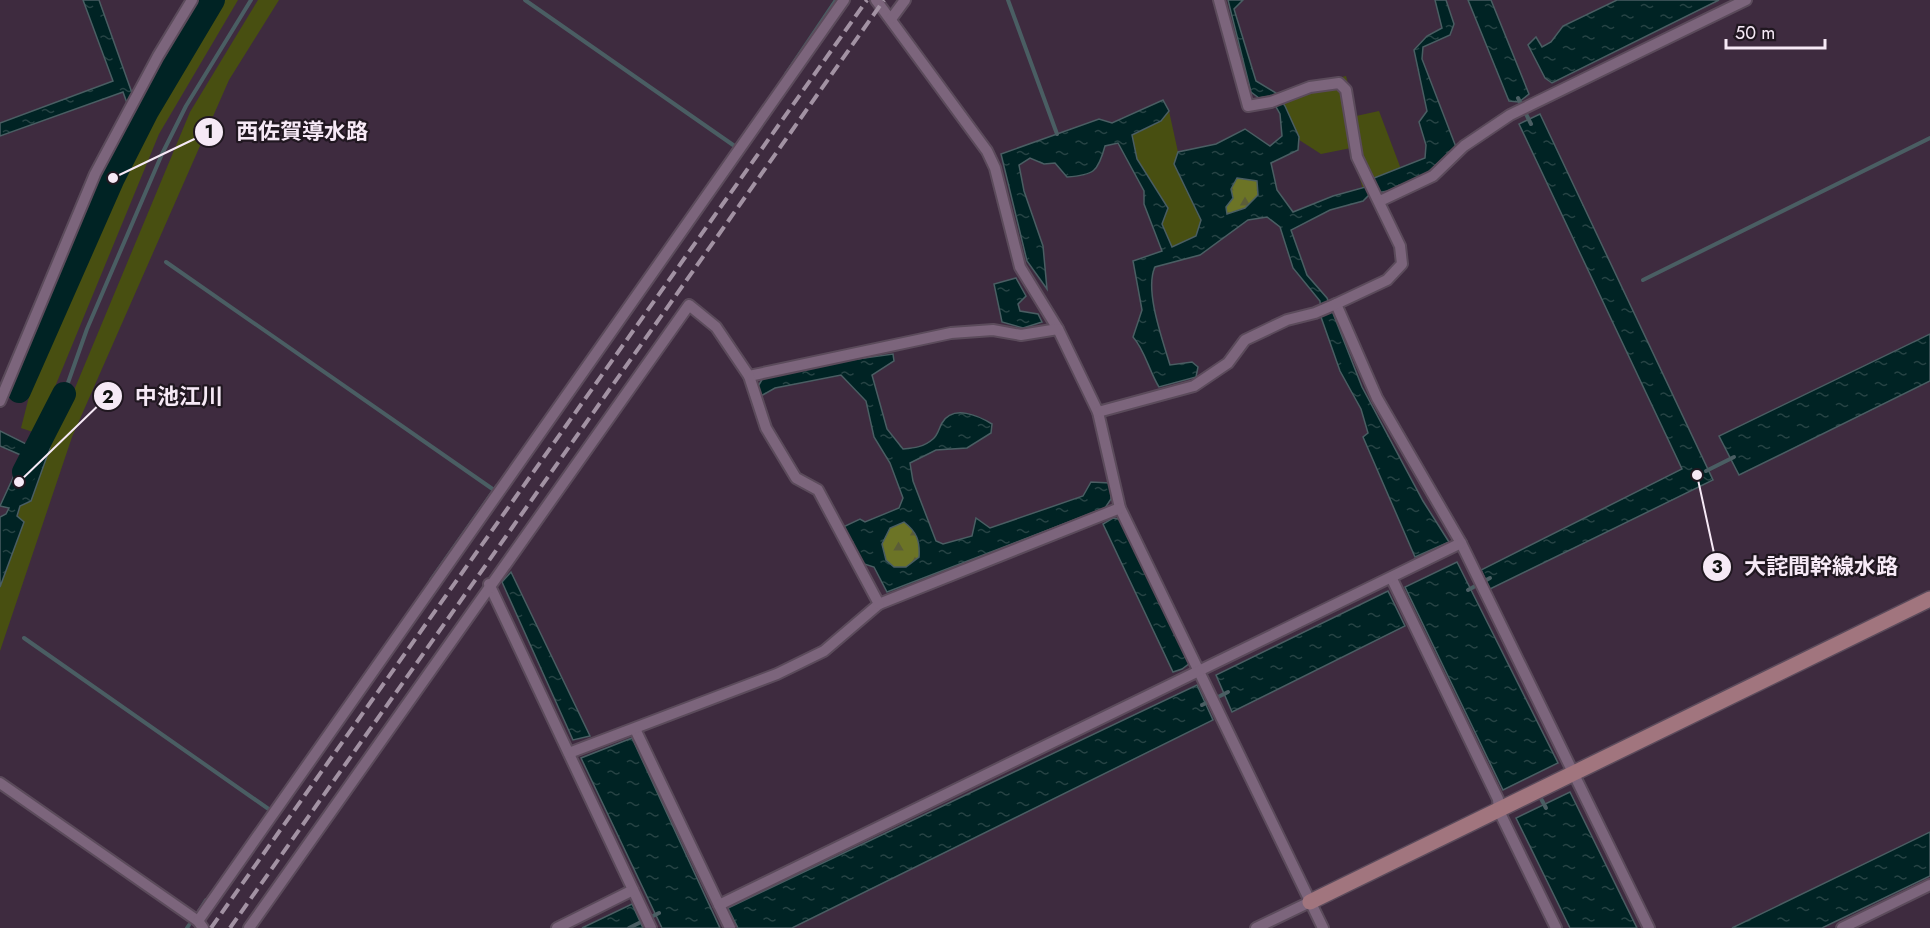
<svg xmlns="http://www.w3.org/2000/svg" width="1930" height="928" viewBox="0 0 1930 928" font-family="Jost,'Noto Sans JP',sans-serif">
  <defs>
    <pattern id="forest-firs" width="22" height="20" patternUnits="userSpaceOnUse" patternTransform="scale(1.5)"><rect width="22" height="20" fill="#6c7426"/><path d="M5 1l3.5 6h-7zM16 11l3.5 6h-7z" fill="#5b5d38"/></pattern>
    <pattern id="water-ripples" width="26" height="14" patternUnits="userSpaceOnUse" patternTransform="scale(1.5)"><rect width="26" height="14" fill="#002324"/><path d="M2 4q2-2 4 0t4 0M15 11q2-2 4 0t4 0" fill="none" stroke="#264344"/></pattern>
  </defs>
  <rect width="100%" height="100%" fill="#3e2b3f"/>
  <g fill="#484f11">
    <path d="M222 0H238L159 134 36 433 21 428 33 381 139 144Z"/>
    <path d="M258 0H279L229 80 72 437 0 651V587L9 564 20 506 31 501 50 448 190 112Z"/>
    <path d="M1346 76 1356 116 1379 111 1404 177 1364 193 1351 148 1321 154 1293 136 1276 93Z"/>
    <path d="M1169 111 1178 152 1174 164 1201 220 1197 236 1172 247 1162 224 1168 208 1137 159 1132 135 1161 121Z"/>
  </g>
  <g fill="url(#forest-firs)">
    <path d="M1237 178 1257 180 1258 195 1245 208 1227 214 1226 207 1233 198 1231 189Z"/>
    <path d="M904 522C917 532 920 541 919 557L906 567H894L886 560 882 544 890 527Z"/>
  </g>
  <g fill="url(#water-ripples)" stroke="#4a5e63" stroke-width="1.5" fill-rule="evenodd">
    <path d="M83 0H99L132 93 127 103 123 92 0 136V123L113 81Z"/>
    <path d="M1228 0H1243L1234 9 1256 81 1276 93 1285 106 1299 137 1298 150 1271 163 1277 190 1293 212 1333 196 1373 185 1374 178 1425 158 1426 145 1419 122 1427 111 1414 50 1427 36 1442 28 1435 0H1446L1454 24 1450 35 1423 47 1422 59 1456 147 1427 173 1388 191 1370 194 1363 201 1330 210 1291 230 1307 275 1327 298 1362 387 1423 501 1449 542 1415 557 1363 437 1368 433 1361 409 1340 371 1321 317 1320 301 1293 268 1280 227 1267 217 1248 220 1200 255 1155 267C1144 290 1163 341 1170 365L1192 362 1198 367 1196 377 1159 387C1149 371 1145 350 1133 337L1142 310 1133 261 1162 251 1144 204V191L1118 143 1105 146C1098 172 1094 175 1067 177L1055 163 1044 164 1030 158 1019 165 1024 191 1043 246 1047 289 1027 261 1001 154 1099 119 1112 123 1163 100 1169 111 1161 121 1132 135 1137 159 1168 208 1162 224 1172 247 1196 236 1201 220 1174 164 1178 152 1216 144 1245 129 1270 146 1282 136 1280 114 1270 96 1259 98 1251 92ZM1237 178 1257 181 1258 195 1245 208 1227 214 1226 207 1233 198 1231 189Z"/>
    <path d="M1468 0H1491L1529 94 1519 102 1509 101Z"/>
    <path d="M1617 0H1719L1552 83 1545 78 1528 45 1536 37 1542 47 1551 42 1563 26Z"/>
    <path d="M1540 114 1713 480 1490 589 1481 570 1682 469 1519 124Z"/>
    <path d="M1016 278 1026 296 1018 304 1020 311 1038 314 1042 322 1023 328 1002 322 994 284Z"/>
    <path d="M1930 334V381L1739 475 1719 436Z"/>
    <path d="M893 354 894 361 872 375 887 429 903 449C914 448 924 447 933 439 938 435 939 428 942 423 953 404 979 416 992 424L991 433 967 448 936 450 910 463 913 481 936 541 943 544 972 536 976 518 990 528 1083 496 1091 482 1110 483 1111 499 1105 508 887 592 874 567 861 563 843 527 860 519 865 522 899 508 903 498 890 463 874 437 866 401 841 375 775 388 759 397 757 388 763 378 843 361ZM904 522C917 532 920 541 919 557L906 567H894L886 560 882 544 890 528Z"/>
    <path d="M0 431 26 444 33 440 50 448 31 501 20 506 17 516 24 522 0 587V517L6 514 9 508 0 506 23 456 0 446Z"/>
    <path d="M1113 518 1120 519 1190 663 1182 669 1173 672 1103 524Z"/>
    <path d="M1457 562 1558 763 1503 790 1405 587Z"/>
    <path d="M511 572 590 736 573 740 502 582Z"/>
    <path d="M1388 591 1405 626 1232 712 1216 675Z"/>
    <path d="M1197 685 1213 720 792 928H738L728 908Z"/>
    <path d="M632 738 720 928H662L581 758Z"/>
    <path d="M1570 792 1637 928H1570L1516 818Z"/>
    <path d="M1930 832V876L1822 928H1732Z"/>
    <path d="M632 904 643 928H582Z"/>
  </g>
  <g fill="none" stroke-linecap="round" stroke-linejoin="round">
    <g stroke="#4a5e63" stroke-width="4">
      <path d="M525 0 736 147"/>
      <path d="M1008 0 1057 134"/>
      <path d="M786 74 836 0"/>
      <path d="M1518 98 1531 124"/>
      <path d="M166 262 494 490"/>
      <path d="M1643 280 1930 138"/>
      <path d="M64 394 87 329 162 154 186 106 251 0"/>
      <path d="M1706 471 1734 457"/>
      <path d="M431 580 497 486"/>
      <path d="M1468 590 1490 578"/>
      <path d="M24 638 270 810"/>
      <path d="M1202 705 1228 692"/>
      <path d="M1538 793 1546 808"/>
      <path d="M199 911 206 900"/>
      <path d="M187 928 189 925"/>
      <path d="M629 928 659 913"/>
    </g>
    <g stroke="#002324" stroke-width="24">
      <path d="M19 391 113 178 147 111 213 0"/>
      <path d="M24 472 64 394"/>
    </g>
    <g stroke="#5b4b5b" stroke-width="14">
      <g id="street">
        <path d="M876 0 987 151 995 168 1020 267 1058 329 1098 412 1120 508 1323 928"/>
        <path d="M891 19 905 0"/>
        <path d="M1380 201 1433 176 1464 146 1510 115 1746 0"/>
        <path d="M1336 304 1377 398 1461 543 1649 928"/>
        <path d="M749 376 951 333 993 330 1021 335 1058 329"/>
        <path d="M0 401 95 174 158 56 192 0"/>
        <path d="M1098 412 1194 386 1228 363 1245 340 1287 320 1315 313 1336 304 1387 280 1402 264 1400 246 1357 157 1346 90 1339 83 1310 87 1271 102 1248 106 1219 0"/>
        <path d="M1392 579 1498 799 1499 811 1556 928"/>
        <path d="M489 584 651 928"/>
        <path d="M635 729 730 928"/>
        <path d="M569 753 777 674 824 651 879 604 1120 508"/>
        <path d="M0 783 198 921 203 928"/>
        <path d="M719 905 1461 543"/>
        <path d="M198 921 844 0"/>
        <path d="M249 928 689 305 716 327 749 376 766 428 796 478 818 490 879 604"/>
        <path d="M557 928 633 890"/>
        <path d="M1256 928 1310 902"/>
        <path d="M1842 928 1930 885"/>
      </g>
    </g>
    <g stroke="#5b4b5b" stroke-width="18">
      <path id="secondary" d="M1310 902 1930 599"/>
    </g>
    <use href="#street" stroke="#7c657c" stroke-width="10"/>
    <use href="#secondary" stroke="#a1757e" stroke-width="15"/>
    <g stroke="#a292a3" stroke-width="4" stroke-dasharray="12 6" stroke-linecap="butt">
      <path d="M211 928 867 0"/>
      <path d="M230 928 884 0"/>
    </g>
  </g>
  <path fill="none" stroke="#f6e9f6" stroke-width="2" d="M113 178L209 132M19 482L108 396M1697 475L1717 567"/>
  <g fill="#f6e9f6" stroke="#201720" stroke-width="2">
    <circle cx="113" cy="178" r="6"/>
    <circle cx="19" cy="482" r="6"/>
    <circle cx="1697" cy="475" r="6"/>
    <circle cx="209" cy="132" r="15"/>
    <circle cx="108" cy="396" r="15"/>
    <circle cx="1717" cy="567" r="15"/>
  </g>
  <g font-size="18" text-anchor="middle" font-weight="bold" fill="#111">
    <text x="209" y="138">1</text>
    <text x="108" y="403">2</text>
    <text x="1717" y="573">3</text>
  </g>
  <g font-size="22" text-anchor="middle" font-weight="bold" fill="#f6e9f6" stroke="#201720" stroke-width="4.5" stroke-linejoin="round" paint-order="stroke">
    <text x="302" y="139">西佐賀導水路</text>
    <text x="179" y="404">中池江川</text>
    <text x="1821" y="574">大詫間幹線水路</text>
  </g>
  <path d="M1726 39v9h99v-9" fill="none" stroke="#f6e9f6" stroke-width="3"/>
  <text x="1735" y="39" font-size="18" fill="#f6e9f6" stroke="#201720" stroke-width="4.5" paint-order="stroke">50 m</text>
</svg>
